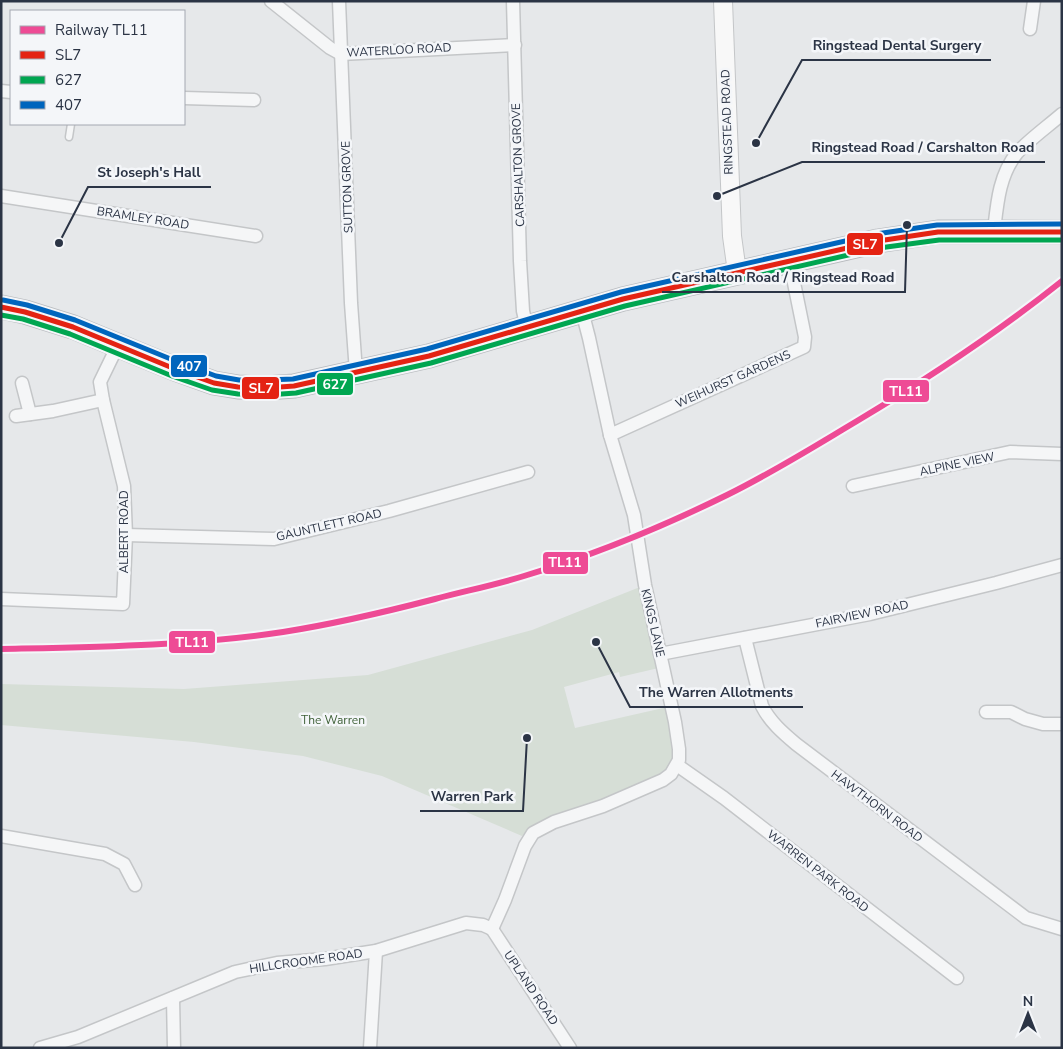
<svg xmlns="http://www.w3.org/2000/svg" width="1063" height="1049" viewBox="0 0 1063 1049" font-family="'Nunito Sans',sans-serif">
  <rect width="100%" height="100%" fill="#e6e8ea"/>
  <path fill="#d6ded6" d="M645 585 663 667 620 677 619 672 564 687 575 728 672 706 677 748 670 772 531 828 522 836 382 776 303 756 194 742 1 725V684L184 689 368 675 532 630Z"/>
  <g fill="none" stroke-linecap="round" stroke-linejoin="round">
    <g stroke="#c4c6c8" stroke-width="9">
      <path id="lane" d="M69 137 71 124"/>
    </g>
    <g stroke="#c4c6c8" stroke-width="15">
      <g id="street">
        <path d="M271 1 330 48 341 54 515 45"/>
        <path d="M339 1 351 303 356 372"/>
        <path d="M513 1 520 261 523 311 527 328"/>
        <path d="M1030 29 1034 1"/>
        <path d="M1 91 11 92"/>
        <path d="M184 98 254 100"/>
        <path d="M1 196 256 236"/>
        <path d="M994 231C997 204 999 175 1017 153 1030 139 1047 127 1062 114"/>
        <path d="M22 383 30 414"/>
        <path d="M16 416 53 411 103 400"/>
        <path d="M610 435 804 347 805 337 793 278 786 262"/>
        <path d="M853 486 1010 452 1062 454"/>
        <path d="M126 535 274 539 389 511 528 472"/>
        <path d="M1 599 123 604 126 535 124 486 103 400 100 382 118 345"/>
        <path d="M745 638 762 706C770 722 783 733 796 744L1026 918 1062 929"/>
        <path d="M660 654 870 614 996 583 1062 565"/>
        <path d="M986 712H1011L1025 719 1043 724H1062"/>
        <path d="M677 765 724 798 957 978"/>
        <path d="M1 836 105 854 124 864 135 885"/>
        <path d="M492 929 505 900 525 846 533 833 554 822 603 806 663 780 671 774 679 760V749L675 722 645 585 634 515 610 435 589 338 582 311"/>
        <path d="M492 929 570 1048"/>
        <path d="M173 998 174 1048"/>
        <path d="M40 1048 78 1037 235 972 277 963 325 959 376 951 466 923 483 925 492 929"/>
        <path d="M370 1048 376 951"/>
      </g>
    </g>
    <g stroke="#c4c6c8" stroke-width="20">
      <path id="secondary" d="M723 1 732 236 737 272"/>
    </g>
    <g stroke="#b8bbbf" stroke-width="25">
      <path id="highway" d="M1 307 25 312 73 327 175 369 214 383 238 387 266 388 294 386 429 356 623 299 878 241 938 232H1062"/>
    </g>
    <use href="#lane" stroke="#f5f6f7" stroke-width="6"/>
    <use href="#street" stroke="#f5f6f7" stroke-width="12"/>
    <use href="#secondary" stroke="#f8f8f8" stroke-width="18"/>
    <use href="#highway" stroke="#f8f8f8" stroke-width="22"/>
    <g stroke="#f4f6f9" stroke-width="9">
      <path id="bus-1" d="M1 307 25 312 73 327 175 369 214 383 238 387 266 388 294 386 429 356 623 299 878 241 938 232H1062"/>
    </g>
    <g stroke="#f4f6f9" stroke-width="9">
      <path id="bus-2" d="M1 315 23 319 70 334 172 376 212 390 238 394 267 395 296 393 431 363 625 306 879 248 939 240H1062"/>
    </g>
    <g stroke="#f4f6f9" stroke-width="9">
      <path id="bus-3" d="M3 300 27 305 75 320 178 362 216 376 239 380H266L293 379 427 349 621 292 876 234 937 225 1062 224"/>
    </g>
    <use href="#bus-1" stroke="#e42313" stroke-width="5"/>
    <use href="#bus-2" stroke="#00a651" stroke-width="5"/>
    <use href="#bus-3" stroke="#0065bd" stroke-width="5"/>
    <g stroke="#f4f6f9" stroke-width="10">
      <path id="rail-1" d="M1 649C95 647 190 646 283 632 334 624 385 612 435 599 465 591 495 585 524 576 594 555 662 527 727 495 772 473 815 446 857 421 929 378 997 333 1062 281"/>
    </g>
    <use href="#rail-1" stroke="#ee4b95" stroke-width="6"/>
  </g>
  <g text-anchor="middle" stroke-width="5" stroke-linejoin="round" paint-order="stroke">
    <g font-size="12" fill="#2b3445" stroke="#f4f6f9">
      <text transform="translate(399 50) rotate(-3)" y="4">WATERLOO ROAD</text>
      <text transform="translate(727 122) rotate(-92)" y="4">RINGSTEAD ROAD</text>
      <text transform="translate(518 165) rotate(-92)" y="4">CARSHALTON GROVE</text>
      <text transform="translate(347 187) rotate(-92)" y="4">SUTTON GROVE</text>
      <text transform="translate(143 218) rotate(9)" y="4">BRAMLEY ROAD</text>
      <text transform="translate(733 379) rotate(-24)" y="4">WEIHURST GARDENS</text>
      <text transform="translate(957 464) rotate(-12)" y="4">ALPINE VIEW</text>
      <text transform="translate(329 525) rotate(-13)" y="4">GAUNTLETT ROAD</text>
      <text transform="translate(124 532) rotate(-90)" y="4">ALBERT ROAD</text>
      <text transform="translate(862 614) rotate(-12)" y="4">FAIRVIEW ROAD</text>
      <text transform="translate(653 623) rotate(77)" y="4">KINGS LANE</text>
      <text transform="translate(877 806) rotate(37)" y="4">HAWTHORN ROAD</text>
      <text transform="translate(818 871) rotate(38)" y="4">WARREN PARK ROAD</text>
      <text transform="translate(306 961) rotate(-8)" y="4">HILLCROOME ROAD</text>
      <text transform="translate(531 988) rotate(56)" y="4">UPLAND ROAD</text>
    </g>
    <g font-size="12" fill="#3f6138" stroke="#f4f6f9">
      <text x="333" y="724">The Warren</text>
    </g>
  </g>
  <path fill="none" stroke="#2b3445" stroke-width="2" d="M756 143L802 60H991M717 196L802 162H1045M59 243L88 187H211M907 225L905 292H662M596 642L630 707H803M527 738L523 811H420"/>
  <g fill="#2b3445" stroke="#f4f6f9" stroke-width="2">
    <circle cx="756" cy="143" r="5"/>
    <circle cx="717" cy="196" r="5"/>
    <circle cx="59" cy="243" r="5"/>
    <circle cx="907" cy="225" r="5"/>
    <circle cx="596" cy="642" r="5"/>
    <circle cx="527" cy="738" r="5"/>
  </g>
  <g font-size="14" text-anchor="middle" font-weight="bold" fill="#2b3445" stroke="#f4f6f9" stroke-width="5" stroke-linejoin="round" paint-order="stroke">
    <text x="897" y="50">Ringstead Dental Surgery</text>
    <text x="923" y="152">Ringstead Road / Carshalton Road</text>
    <text x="149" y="177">St Joseph's Hall</text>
    <text x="783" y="282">Carshalton Road / Ringstead Road</text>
    <text x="716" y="697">The Warren Allotments</text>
    <text x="472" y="801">Warren Park</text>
  </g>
  <g stroke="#f4f6f9" stroke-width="2">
    <rect x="846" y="232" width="38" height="24" rx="5" fill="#e42313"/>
    <rect x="170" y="354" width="38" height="24" rx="5" fill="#0065bd"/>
    <rect x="316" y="372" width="38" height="24" rx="5" fill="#00a651"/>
    <rect x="241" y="376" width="39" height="24" rx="5" fill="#e42313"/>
    <rect x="882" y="379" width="48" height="24" rx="5" fill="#ee4b95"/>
    <rect x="542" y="551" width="47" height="24" rx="5" fill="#ee4b95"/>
    <rect x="168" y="630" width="48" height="24" rx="5" fill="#ee4b95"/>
  </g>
  <g font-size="14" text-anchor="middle" font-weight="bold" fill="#fff">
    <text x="865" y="249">SL7</text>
    <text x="189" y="371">407</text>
    <text x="335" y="389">627</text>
    <text x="261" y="393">SL7</text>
    <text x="906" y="396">TL11</text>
    <text x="565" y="567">TL11</text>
    <text x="192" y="647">TL11</text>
  </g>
  <rect width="1063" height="1049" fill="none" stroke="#2b3445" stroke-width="5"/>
  <rect x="10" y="10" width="175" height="115" fill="#f4f6f9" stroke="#a4a8b1"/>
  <rect x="20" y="26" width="25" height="8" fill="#ee4b95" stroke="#a4a8b1"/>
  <text x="55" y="35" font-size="15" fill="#2b3445">Railway TL11</text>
  <rect x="20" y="51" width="25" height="8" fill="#e42313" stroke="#a4a8b1"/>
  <text x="55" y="60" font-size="15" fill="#2b3445">SL7</text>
  <rect x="20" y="76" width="25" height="8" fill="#00a651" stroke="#a4a8b1"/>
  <text x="55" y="85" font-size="15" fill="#2b3445">627</text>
  <rect x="20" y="101" width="25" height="8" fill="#0065bd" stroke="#a4a8b1"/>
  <text x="55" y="110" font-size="15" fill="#2b3445">407</text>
  <g transform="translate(1028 1014)" stroke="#f4f6f9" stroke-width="4" paint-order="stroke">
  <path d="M0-4L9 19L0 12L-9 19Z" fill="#2b3445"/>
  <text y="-8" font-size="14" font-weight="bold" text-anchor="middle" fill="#2b3445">N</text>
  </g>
</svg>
